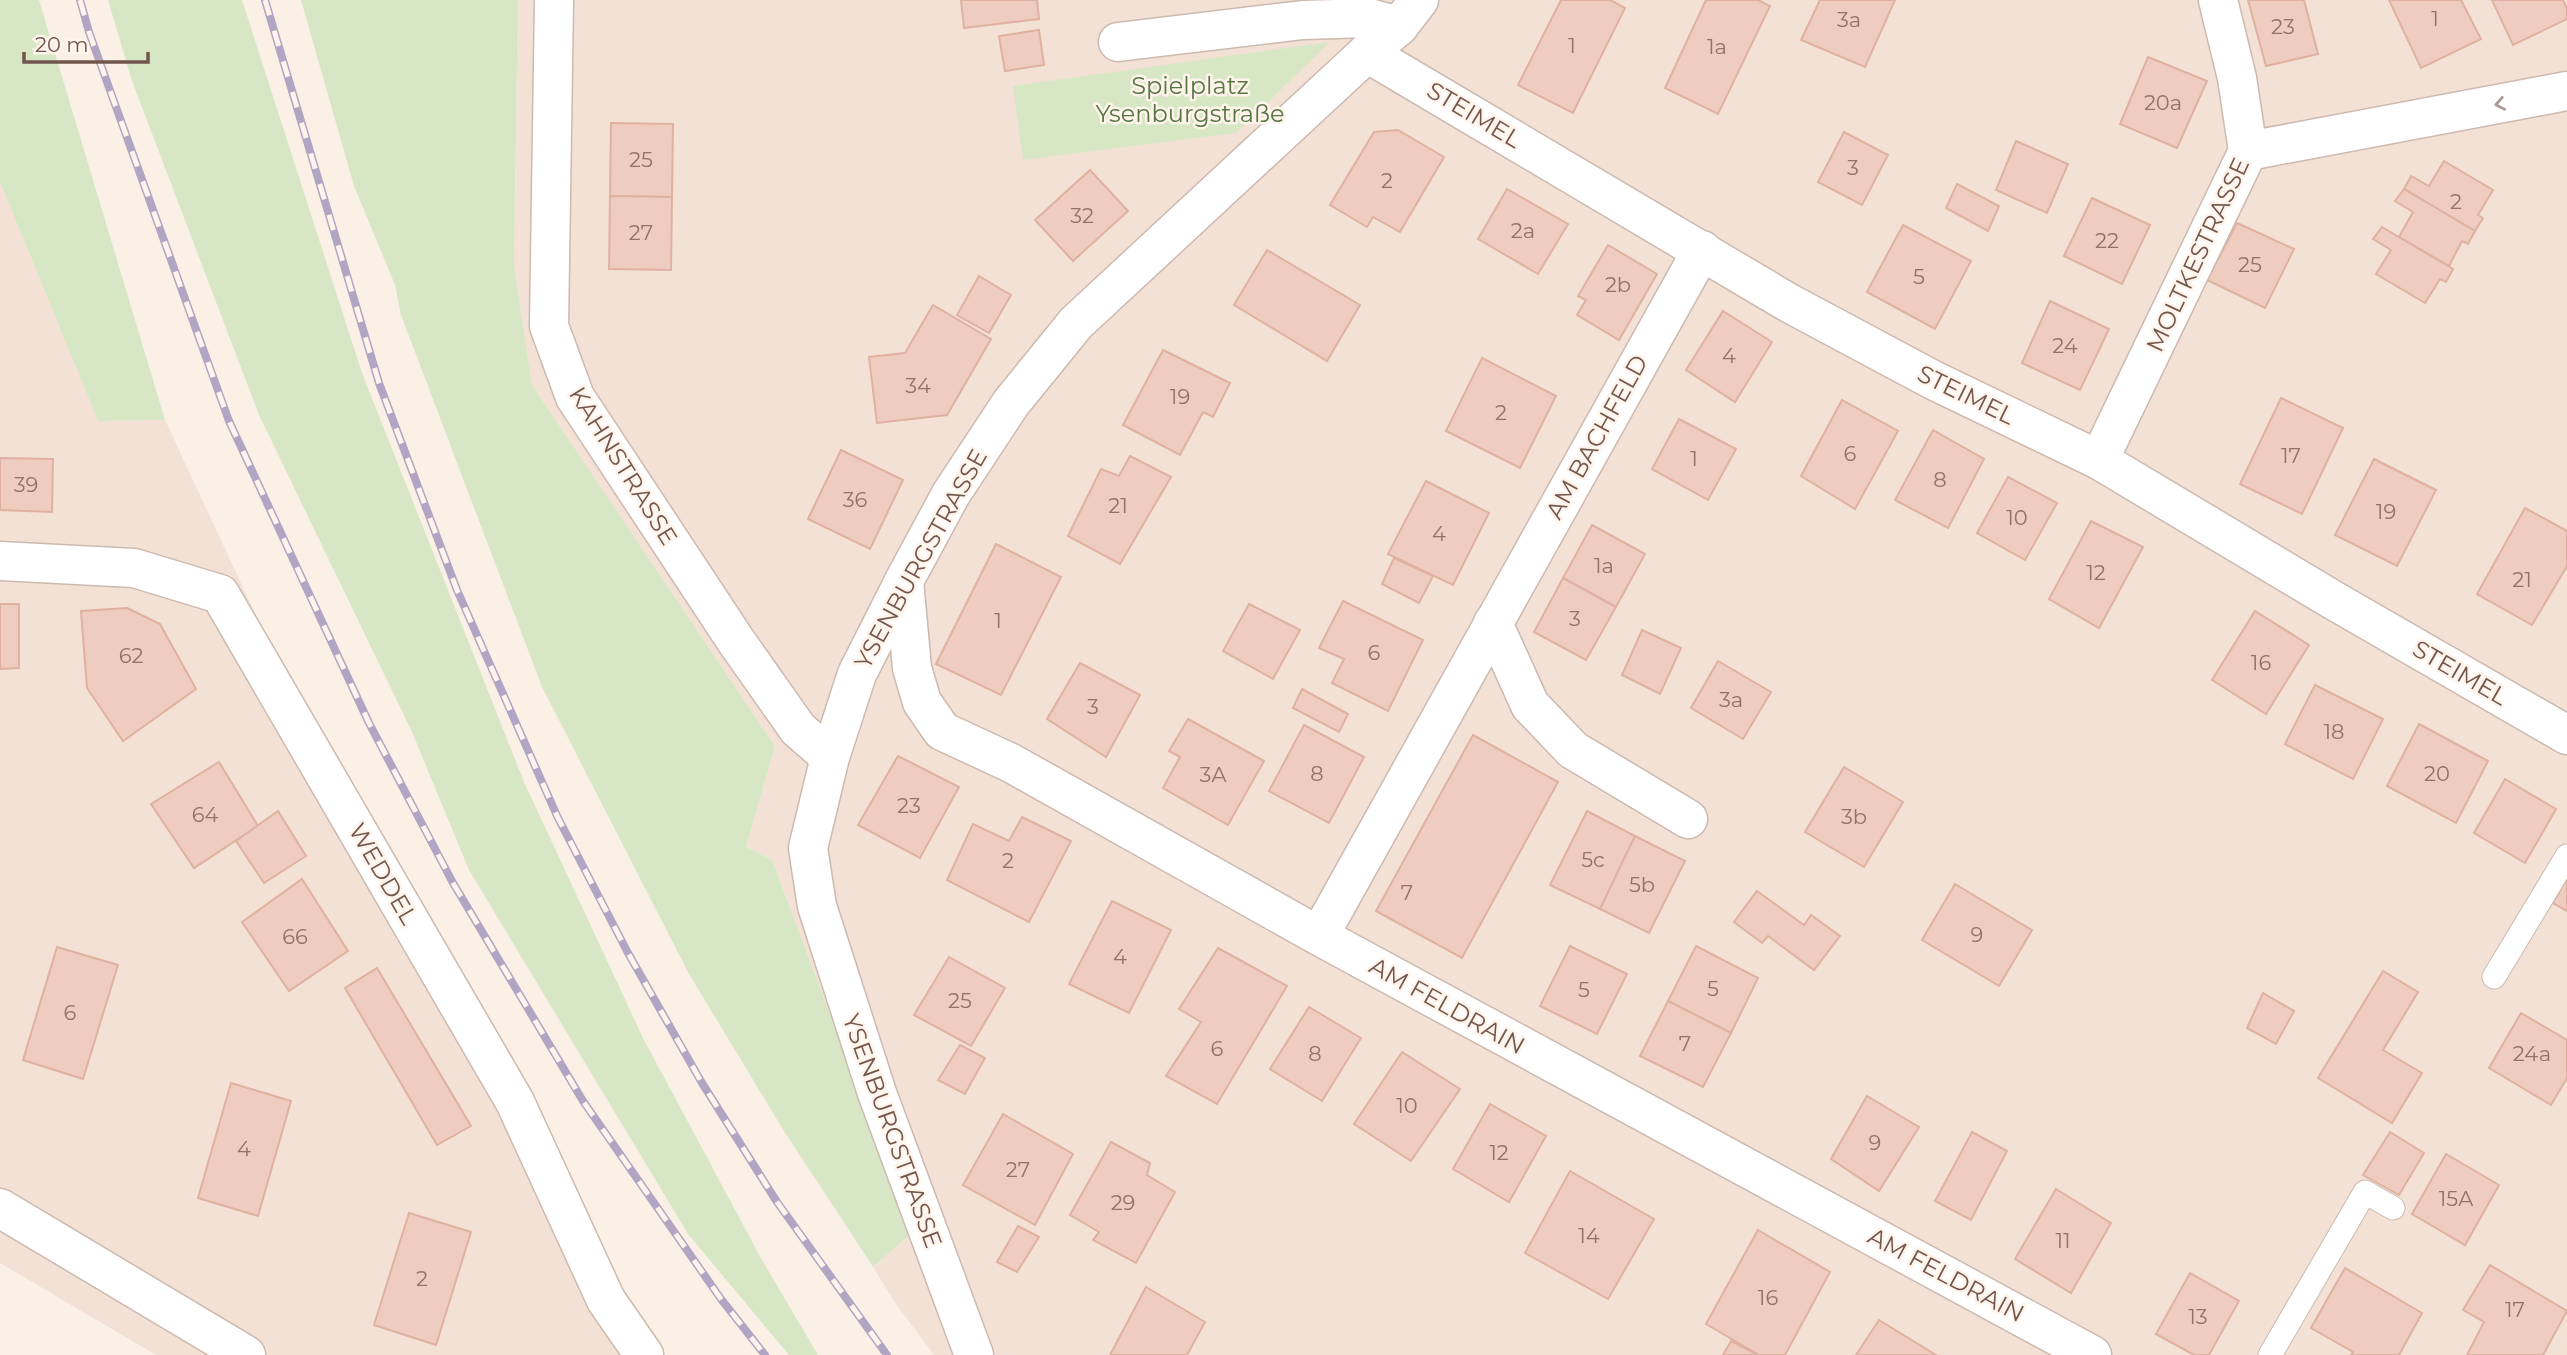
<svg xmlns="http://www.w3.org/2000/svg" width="2567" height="1355" viewBox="0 0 2567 1355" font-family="Montserrat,sans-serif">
  <rect width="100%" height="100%" fill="#fbf0e5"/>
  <g fill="#f2e1d4">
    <path d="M518 0H2567V1355H934L896 1304 873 1267 912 1233 772 860 746 847 775 746 532 385 514 265Z"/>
    <path d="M0 182 98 421 165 420 293 695 622 1301 662 1355H156L0 1263Z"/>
  </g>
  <g fill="#d7e7c5">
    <path d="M0 0H39L165 420 98 421 0 182Z"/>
    <path d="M108 0H242L362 373 524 782 643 1038 762 1260 818 1355H789L688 1234 469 870 412 732 259 415 132 81Z"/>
    <path d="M301 0H518L514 265 532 385 775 746 746 847 772 860 912 1233 873 1267 784 1131 689 974 542 687 401 315 395 285 354 186Z"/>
    <path d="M1330 42 1236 133 1023 160 1013 86Z"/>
  </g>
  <g fill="#eeccbf" stroke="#dfb1a0" stroke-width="2">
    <path d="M961 0H1037L1039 19 964 28Z"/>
    <path d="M1561 0H1610L1625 8 1573 113 1518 85Z"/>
    <path d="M1706 0H1758L1770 6 1718 114 1665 88Z"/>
    <path d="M1820 0H1895L1865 67 1801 40Z"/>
    <path d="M2248 0H2304L2318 54 2266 66Z"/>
    <path d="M2389 0H2461L2481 39 2421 68Z"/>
    <path d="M2492 0H2563L2567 9V19L2513 45Z"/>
    <path d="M1039 30 1044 65 1005 71 999 36Z"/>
    <path d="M2148 57 2207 81 2177 148 2120 124Z"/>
    <path d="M611 123 673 124 672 197 610 196Z"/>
    <path d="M1398 130 1444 157 1400 232 1373 217 1367 227 1330 205 1374 132Z"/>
    <path d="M1844 132 1888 155 1862 205 1818 182Z"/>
    <path d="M2016 141 2068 164 2047 213 1996 190Z"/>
    <path d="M2444 161 2493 190 2478 215 2483 218 2475 231 2404 189 2411 176 2429 186Z"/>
    <path d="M1090 170 1128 211 1073 261 1035 220Z"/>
    <path d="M1957 184 1999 206 1988 231 1946 208Z"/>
    <path d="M1507 189 1568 224 1538 274 1478 239Z"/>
    <path d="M2404 189 2475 231 2468 244 2462 241 2449 266 2399 237 2413 212 2395 201Z"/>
    <path d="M610 196 672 197 671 270 609 269Z"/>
    <path d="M2092 198 2150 225 2122 284 2064 256Z"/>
    <path d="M2237 223 2294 249 2265 308 2207 280Z"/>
    <path d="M1903 225 1971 261 1935 329 1867 292Z"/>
    <path d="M2382 227 2453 269 2446 282 2440 279 2425 303 2376 274 2391 250 2373 239Z"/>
    <path d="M1608 245 1657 274 1619 340 1577 315 1586 300 1578 296Z"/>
    <path d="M1267 250 1360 305 1327 361 1234 305Z"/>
    <path d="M979 276 1011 295 989 333 957 315Z"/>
    <path d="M2050 301 2109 329 2080 390 2022 363Z"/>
    <path d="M933 305 991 339 947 415 877 423 869 357 905 353Z"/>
    <path d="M1723 311 1772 342 1735 402 1686 370Z"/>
    <path d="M1163 350 1230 383 1213 417 1203 412 1180 455 1123 425Z"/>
    <path d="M1482 358 1556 396 1520 468 1446 431Z"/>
    <path d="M2281 398 2343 428 2302 514 2240 484Z"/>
    <path d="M1842 400 1898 431 1855 509 1801 476Z"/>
    <path d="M1679 419 1736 449 1708 500 1652 469Z"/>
    <path d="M1933 430 1984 459 1948 528 1895 500Z"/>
    <path d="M841 450 903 480 870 549 808 519Z"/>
    <path d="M1130 456 1171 477 1120 564 1068 536 1101 469 1119 476Z"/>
    <path d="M0 458 53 459 52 512 0 510Z"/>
    <path d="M2374 459 2436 490 2397 566 2335 535Z"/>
    <path d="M2008 477 2057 503 2025 560 1977 533Z"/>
    <path d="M1426 481 1489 513 1453 585 1388 554Z"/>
    <path d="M2525 508 2567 531V566L2532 625 2477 594Z"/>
    <path d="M2091 521 2143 547 2099 628 2049 599Z"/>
    <path d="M1592 525 1645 554 1616 607 1563 578Z"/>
    <path d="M996 544 1061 577 1001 695 936 664Z"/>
    <path d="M1394 558 1433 576 1419 603 1382 584Z"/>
    <path d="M1563 578 1616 607 1586 660 1534 632Z"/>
    <path d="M1343 601 1423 640 1388 711 1332 683 1344 659 1319 648Z"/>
    <path d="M0 604H19V668L0 669Z"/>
    <path d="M1249 604 1300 630 1273 679 1223 651Z"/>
    <path d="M127 608 160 624 196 689 123 741 87 688 81 611Z"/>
    <path d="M2255 611 2309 645 2266 714 2212 680Z"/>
    <path d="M1642 630 1681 648 1660 694 1622 675Z"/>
    <path d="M1718 661 1771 692 1743 739 1691 708Z"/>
    <path d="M1080 663 1140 695 1106 757 1047 719Z"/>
    <path d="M2315 685 2383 719 2353 779 2285 744Z"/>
    <path d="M1302 689 1348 714 1339 732 1293 708Z"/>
    <path d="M1188 719 1264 761 1228 825 1163 788 1180 757 1169 751Z"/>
    <path d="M2419 724 2488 761 2456 823 2387 786Z"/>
    <path d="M1304 725 1364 757 1329 823 1269 791Z"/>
    <path d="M1473 735 1558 782 1462 958 1376 911Z"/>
    <path d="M898 756 959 787 920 858 858 825Z"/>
    <path d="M219 762 258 826 194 868 151 804Z"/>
    <path d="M1844 767 1903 802 1864 867 1805 832Z"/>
    <path d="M2505 779 2556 809 2525 863 2474 833Z"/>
    <path d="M278 811 306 856 264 883 236 841Z"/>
    <path d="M1587 811 1635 836 1600 909 1550 885Z"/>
    <path d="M1022 817 1071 841 1029 922 947 880 973 824 1009 841Z"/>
    <path d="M1635 836 1685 861 1649 933 1600 909Z"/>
    <path d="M2567 878V911L2553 903Z"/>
    <path d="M302 879 348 951 289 991 242 922Z"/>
    <path d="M1955 884 2032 930 1999 986 1922 940Z"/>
    <path d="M1757 891 1804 925 1811 915 1840 936 1814 970 1768 936 1762 943 1734 922Z"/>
    <path d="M1112 901 1171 930 1129 1013 1069 984Z"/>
    <path d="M1570 946 1627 974 1597 1034 1540 1006Z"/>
    <path d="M1696 946 1758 978 1731 1033 1668 1001Z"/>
    <path d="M57 947 118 965 83 1079 23 1060Z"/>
    <path d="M1218 948 1287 986 1217 1104 1166 1076 1201 1022 1179 1009Z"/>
    <path d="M949 957 1005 988 971 1046 914 1015Z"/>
    <path d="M377 968 471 1126 437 1145 345 988Z"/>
    <path d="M2383 971 2418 992 2383 1050 2422 1073 2392 1123 2318 1078Z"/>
    <path d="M2263 993 2294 1011 2276 1044 2247 1028Z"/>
    <path d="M1668 1001 1731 1033 1703 1087 1640 1056Z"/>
    <path d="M1309 1007 1361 1038 1322 1101 1270 1069Z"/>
    <path d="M2521 1013 2567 1040V1078L2551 1105 2489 1068Z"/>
    <path d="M960 1045 985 1058 965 1094 938 1080Z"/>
    <path d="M1402 1052 1460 1089 1411 1161 1354 1124Z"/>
    <path d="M231 1083 291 1101 258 1216 198 1198Z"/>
    <path d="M1867 1096 1919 1127 1879 1191 1831 1159Z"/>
    <path d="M1490 1104 1546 1136 1509 1202 1453 1169Z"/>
    <path d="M1003 1114 1073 1154 1035 1225 963 1185Z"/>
    <path d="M1972 1132 2007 1151 1971 1220 1935 1201Z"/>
    <path d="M2390 1132 2424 1153 2399 1195 2363 1175Z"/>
    <path d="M1111 1142 1150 1163 1147 1175 1175 1192 1136 1263 1093 1240 1099 1232 1070 1215Z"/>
    <path d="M2446 1154 2499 1185 2465 1245 2412 1214Z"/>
    <path d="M1570 1171 1654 1219 1608 1299 1525 1253Z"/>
    <path d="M2056 1189 2111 1223 2071 1293 2015 1259Z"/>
    <path d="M409 1213 471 1232 436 1345 374 1325Z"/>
    <path d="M1018 1226 1039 1237 1017 1272 997 1262Z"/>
    <path d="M1758 1230 1830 1272 1785 1355H1759L1706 1324Z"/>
    <path d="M2490 1265 2567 1311 2543 1355H2467L2484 1322 2463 1310Z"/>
    <path d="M2345 1268 2422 1313 2399 1355H2351L2353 1352 2311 1328Z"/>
    <path d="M2190 1273 2239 1301 2209 1355H2194L2156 1334Z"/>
    <path d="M1146 1287 1205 1322 1187 1355H1110Z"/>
    <path d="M1879 1320 1936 1355H1856Z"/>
    <path d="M1731 1341 1758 1355H1723Z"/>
  </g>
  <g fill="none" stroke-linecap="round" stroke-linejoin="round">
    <g stroke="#cdb9af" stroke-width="25">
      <g id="lane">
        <path d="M2494 977 2567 856"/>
        <path d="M2270 1355 2365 1192 2393 1208"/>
      </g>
    </g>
    <g stroke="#cdb9af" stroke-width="41">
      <g id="street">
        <path d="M554 0 549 326 575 397 736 641 798 729 830 757"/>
        <path d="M1118 42 1303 20 1369 18 1399 26"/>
        <path d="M1367 53 1789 303 1933 380 2099 460 2333 600 2567 735"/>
        <path d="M2248 151 2567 91"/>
        <path d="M2099 460 2248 151 2237 78 2218 0"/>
        <path d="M0 561 134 568 220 594 515 1102 606 1300 644 1355"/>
        <path d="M904 581 912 668 922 702 942 731 1011 763 1319 936 2092 1355"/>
        <path d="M1493 623 1530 705 1573 750 1688 819"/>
        <path d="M1319 936 1702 250"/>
        <path d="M0 1208 246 1355"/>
        <path d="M974 1355 877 1093 817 906 808 848 830 757 857 674 904 581 951 494 1011 403 1076 323 1367 53 1399 26 1419 0"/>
      </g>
    </g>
    <use href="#lane" stroke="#fff" stroke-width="23"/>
    <use href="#street" stroke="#fff" stroke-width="38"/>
    <g stroke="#b2a5c3" stroke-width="8">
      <g id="rail">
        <path d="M80 0 89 32 229 421 369 723 453 883 583 1101 721 1299 765 1355"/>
        <path d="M265 0 379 383 457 590 558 818 628 953 702 1083 777 1202 887 1355"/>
      </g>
    </g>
    <use href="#rail" stroke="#fef4eb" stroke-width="5" stroke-dasharray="16" stroke-linecap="butt"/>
  </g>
  <defs><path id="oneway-chevron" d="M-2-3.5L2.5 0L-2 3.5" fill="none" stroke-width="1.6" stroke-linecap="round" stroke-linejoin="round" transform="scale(1.75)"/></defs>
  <use stroke="#aa9994" href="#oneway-chevron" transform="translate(2500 104) rotate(169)"/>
  <g text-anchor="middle" stroke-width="5" stroke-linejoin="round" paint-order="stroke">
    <g font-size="21" fill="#917369">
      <text x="2435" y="26">1</text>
      <text x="1849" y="27">3a</text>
      <text x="2283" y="34">23</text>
      <text x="1572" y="53">1</text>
      <text x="1717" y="54">1a</text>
      <text x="2163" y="110">20a</text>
      <text x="641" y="167">25</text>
      <text x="1853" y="175">3</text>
      <text x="1387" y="188">2</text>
      <text x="2456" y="209">2</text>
      <text x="1082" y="223">32</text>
      <text x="1523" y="238">2a</text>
      <text x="641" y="240">27</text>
      <text x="2107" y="248">22</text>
      <text x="2250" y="272">25</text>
      <text x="1919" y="284">5</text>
      <text x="1618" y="292">2b</text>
      <text x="2065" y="353">24</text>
      <text x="1729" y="363">4</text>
      <text x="918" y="393">34</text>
      <text x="1180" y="404">19</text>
      <text x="1501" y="420">2</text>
      <text x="1850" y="461">6</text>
      <text x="2291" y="463">17</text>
      <text x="1694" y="466">1</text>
      <text x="1940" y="487">8</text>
      <text x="26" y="492">39</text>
      <text x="855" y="507">36</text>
      <text x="1118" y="513">21</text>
      <text x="2386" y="519">19</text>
      <text x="2017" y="525">10</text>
      <text x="1439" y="541">4</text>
      <text x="1604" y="573">1a</text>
      <text x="2096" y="580">12</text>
      <text x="2522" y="587">21</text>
      <text x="1575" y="626">3</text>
      <text x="998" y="628">1</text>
      <text x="1374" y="660">6</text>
      <text x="131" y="663">62</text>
      <text x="2261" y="670">16</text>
      <text x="1731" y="707">3a</text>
      <text x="1093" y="714">3</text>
      <text x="2334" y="739">18</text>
      <text x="1317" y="781">8</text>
      <text x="2437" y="781">20</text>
      <text x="1213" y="782">3A</text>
      <text x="909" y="813">23</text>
      <text x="205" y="822">64</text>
      <text x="1854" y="824">3b</text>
      <text x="1593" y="867">5c</text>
      <text x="1008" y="868">2</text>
      <text x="1642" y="892">5b</text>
      <text x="1407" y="900">7</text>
      <text x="1977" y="942">9</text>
      <text x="295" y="944">66</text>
      <text x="1120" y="964">4</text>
      <text x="1713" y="996">5</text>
      <text x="1584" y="997">5</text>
      <text x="960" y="1008">25</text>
      <text x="70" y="1020">6</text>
      <text x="1685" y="1051">7</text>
      <text x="1217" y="1056">6</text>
      <text x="1315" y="1061">8</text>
      <text x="2532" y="1061">24a</text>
      <text x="1407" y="1113">10</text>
      <text x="1875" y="1150">9</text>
      <text x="244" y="1156">4</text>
      <text x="1499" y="1160">12</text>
      <text x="1018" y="1177">27</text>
      <text x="2456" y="1206">15A</text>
      <text x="1123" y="1210">29</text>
      <text x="1589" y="1243">14</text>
      <text x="2063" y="1248">11</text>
      <text x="422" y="1286">2</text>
      <text x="1768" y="1305">16</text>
      <text x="2515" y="1317">17</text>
      <text x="2198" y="1324">13</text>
    </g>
    <g font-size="24" fill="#597745" stroke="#fef4eb">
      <text x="1190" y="94">Spielplatz<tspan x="1190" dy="28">Ysenburgstraße</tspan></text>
    </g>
    <g font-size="24" fill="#72554c" stroke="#fef4eb">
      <text transform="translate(1474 115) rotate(31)" y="8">STEIMEL</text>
      <text transform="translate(2198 255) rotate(-65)" y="8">MOLTKESTRASSE</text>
      <text transform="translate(1966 395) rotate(26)" y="8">STEIMEL</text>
      <text transform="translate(1597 437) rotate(-61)" y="8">AM BACHFELD</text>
      <text transform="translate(623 466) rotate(58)" y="8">KAHNSTRASSE</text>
      <text transform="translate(921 559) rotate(-61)" y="8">YSENBURGSTRASSE</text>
      <text transform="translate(2460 673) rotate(30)" y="8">STEIMEL</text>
      <text transform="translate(383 874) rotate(60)" y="8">WEDDEL</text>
      <text transform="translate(1447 1006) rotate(29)" y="8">AM FELDRAIN</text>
      <text transform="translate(892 1131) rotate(70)" y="8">YSENBURGSTRASSE</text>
      <text transform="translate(1946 1275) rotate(28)" y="8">AM FELDRAIN</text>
    </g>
  </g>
  <path d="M24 52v10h124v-10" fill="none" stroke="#72554c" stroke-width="3.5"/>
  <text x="35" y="52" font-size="21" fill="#72554c" stroke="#fef4eb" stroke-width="5" paint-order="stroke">20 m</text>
</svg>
